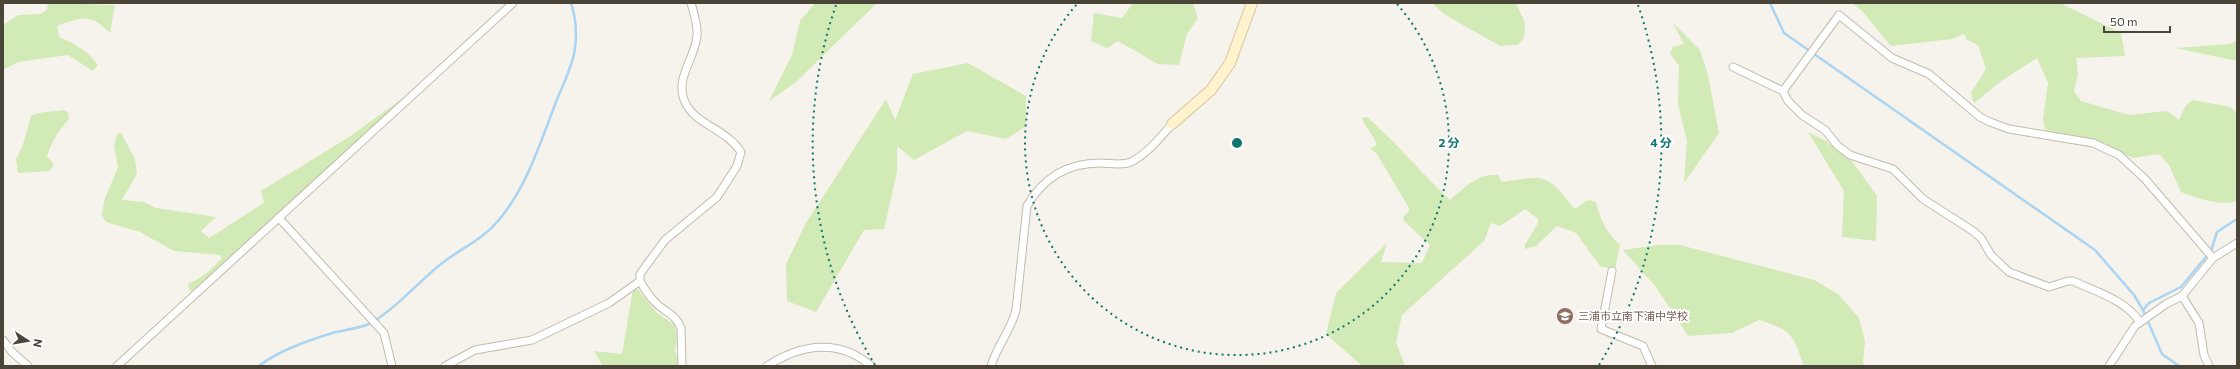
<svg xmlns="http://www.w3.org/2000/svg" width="2240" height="369" viewBox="0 0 2240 369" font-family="Commissioner,'Noto Sans JP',sans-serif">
  <rect width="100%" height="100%" fill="#f6f3ec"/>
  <g fill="#d2eab5">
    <path d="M48 3 115 5 110 33C90 13 83 17 57 26L59 37C75 44 88 51 98 65L93 71 68 55 18 62 3 70V25L18 15 40 14 47 10Z"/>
    <path d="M815 3H877L796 82 769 101 792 55 800 21Z"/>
    <path d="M1133 3H1193L1198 18 1187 34 1179 65 1158 64 1118 41 1107 48 1091 41 1094 13 1122 18Z"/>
    <path d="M1432 3H1516L1525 23 1524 38 1517 45 1500 46 1444 14Z"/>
    <path d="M1852 3H2060L2121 33 2125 56 2076 58 2078 75 2074 91 2081 101 2129 115 2167 111 2179 120 2186 105 2193 100 2230 107 2237 113V200C2225 208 2194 197 2181 192L2169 165 2159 154 2133 158 2096 140 2045 130 2043 119 2048 83 2037 58 2001 81 1974 103 1971 93 1986 69 1978 45 1967 40 1964 34 1952 39 1891 46 1862 11Z"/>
    <path d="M1673 23 1700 50 1708 75 1719 133 1684 183 1687 141 1678 104 1679 66 1670 53 1673 47 1684 44Z"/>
    <path d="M2237 41V61L2175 48 2229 44Z"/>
    <path d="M968 63 1026 96V126L1006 139 967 131 914 160 897 146V143V172L884 229 864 230 816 312 787 301 786 264 806 223 886 99 895 120 913 74Z"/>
    <path d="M403 98 200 287 190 291 188 284C202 278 212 269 222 258L220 255 174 251 140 232 106 222 102 216 104 201 118 167 114 146 117 134 121 133 135 159 137 174 122 200 144 202 156 208 216 217 201 231 209 238 264 203 261 191 349 137Z"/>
    <path d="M63 110 68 112 69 119C59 130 51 142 47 157L54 164 50 171 18 173 16 159 22 148 31 116C41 111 51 112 63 110Z"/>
    <path d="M1367 117C1397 143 1421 173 1450 200 1464 188 1479 172 1498 175L1502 182C1547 175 1546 173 1575 209L1586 201 1591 200 1596 203C1601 221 1606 232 1620 245L1615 270 1600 266 1576 233 1557 226 1536 246 1525 249V245L1538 223V219L1525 209 1500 226 1491 223 1484 241 1402 315 1396 342 1405 366H1362L1326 334 1336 293 1387 243 1381 262 1422 263 1430 245 1404 221 1403 217 1410 210 1377 154 1370 148 1377 145C1374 135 1365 128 1362 118Z"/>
    <path d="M1808 132 1826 141 1851 160 1877 196 1876 241 1842 237 1844 191Z"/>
    <path d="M1657 245H1680L1814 280 1838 294 1859 318 1865 341 1863 361 1864 366H1804C1793 335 1792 330 1759 320L1732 333 1688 336 1656 287 1623 250Z"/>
    <path d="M636 287 657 313 675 325 677 337 675 351 681 366H603L594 351 622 354 633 289Z"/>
  </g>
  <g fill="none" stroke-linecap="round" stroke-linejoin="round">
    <g stroke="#a9d4f2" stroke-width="2.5">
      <path d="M1770 3 1784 33 2095 250 2134 295 2143 310 2162 354 2179 366"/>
      <path d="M2143 310 2149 303 2181 287 2211 251 2217 232 2237 219"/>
      <path d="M259 366C279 350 312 339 336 332 346 330 359 328 369 324 396 309 417 283 441 264 460 249 483 239 498 221 527 187 540 143 556 102 563 84 573 66 575 48 577 32 576 18 571 3"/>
    </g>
    <g stroke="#c2bbae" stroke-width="9">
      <g id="street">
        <path d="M1733 67 1783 91 1788 101 1802 115 1825 130 1838 146 1850 155 1893 169 1923 199 1973 231 1981 238 1991 255 2009 272 2049 287 2068 281H2073C2097 292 2125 300 2140 322"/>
        <path d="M1783 91 1839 15 1892 58 1929 74 1980 117 1990 122 2009 129 2093 143 2119 155 2145 179 2213 258"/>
        <path d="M279 218 384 333 392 366"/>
        <path d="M1612 271 1601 329 1643 346 1652 366"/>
        <path d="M2182 296 2199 323 2204 355 2209 366"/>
        <path d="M3 340 12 352 28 366"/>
        <path d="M117 366 513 3"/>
        <path d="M445 366 475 350 532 340 609 303 640 281"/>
        <path d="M682 366 681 328C676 314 664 312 655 302 649 296 644 288 640 281V274L665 240 717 197 737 166 741 152C726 129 697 125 686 104 673 80 695 59 697 36 698 25 694 14 691 3"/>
        <path d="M767 366C801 344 839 338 871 366"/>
        <path d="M991 366C997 346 1011 330 1016 310L1027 206C1043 178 1068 163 1100 163 1110 163 1121 166 1131 162 1147 154 1160 138 1172 124"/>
        <path d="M2109 366 2135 326 2166 304 2182 296 2213 258 2237 243"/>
      </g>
    </g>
    <g stroke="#d6c79b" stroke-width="12">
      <path id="secondary" d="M1172 124 1211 90 1230 63 1252 3"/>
    </g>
    <use href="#street" stroke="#fff" stroke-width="7"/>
    <use href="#secondary" stroke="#fff3cd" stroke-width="10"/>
  </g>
  <g fill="none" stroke="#0f766e" stroke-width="2" stroke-dasharray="2 4">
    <path d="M1397 4A212 212 0 1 1 1077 4"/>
    <path d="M875 365A424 424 0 0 1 836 5M1638 5A424 424 0 0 1 1599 365"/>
  </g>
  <defs>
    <g id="school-disc" transform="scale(0.9)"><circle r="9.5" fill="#8d6e63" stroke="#fff"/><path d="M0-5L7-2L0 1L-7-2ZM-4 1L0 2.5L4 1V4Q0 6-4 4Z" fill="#fff"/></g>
  </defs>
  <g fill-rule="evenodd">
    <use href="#school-disc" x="1565" y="316"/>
  </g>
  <g text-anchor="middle" stroke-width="4" stroke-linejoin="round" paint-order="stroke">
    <g font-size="11" fill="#785e54" stroke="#fff" text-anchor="start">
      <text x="1578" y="320">三浦市立南下浦中学校</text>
    </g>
  </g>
  <circle cx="1237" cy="143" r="6" fill="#0f766e" stroke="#fff" stroke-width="2"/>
  <g font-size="12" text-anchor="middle" font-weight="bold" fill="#0f766e" stroke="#fff" stroke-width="4" stroke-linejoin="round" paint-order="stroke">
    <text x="1449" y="147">2 分</text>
    <text x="1661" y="147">4 分</text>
  </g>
  <rect width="2240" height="369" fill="none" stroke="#4b4439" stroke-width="8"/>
  <g transform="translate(28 341) rotate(102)" stroke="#ffffff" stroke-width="3" paint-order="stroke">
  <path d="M0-3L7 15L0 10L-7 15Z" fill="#4b4439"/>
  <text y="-6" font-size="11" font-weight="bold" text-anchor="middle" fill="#4b4439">N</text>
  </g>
  <path d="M2104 26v6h66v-6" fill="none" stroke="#4b4439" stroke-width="2"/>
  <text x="2110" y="26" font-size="12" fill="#4b4439" stroke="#ffffff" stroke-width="3" paint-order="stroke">50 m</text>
</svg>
